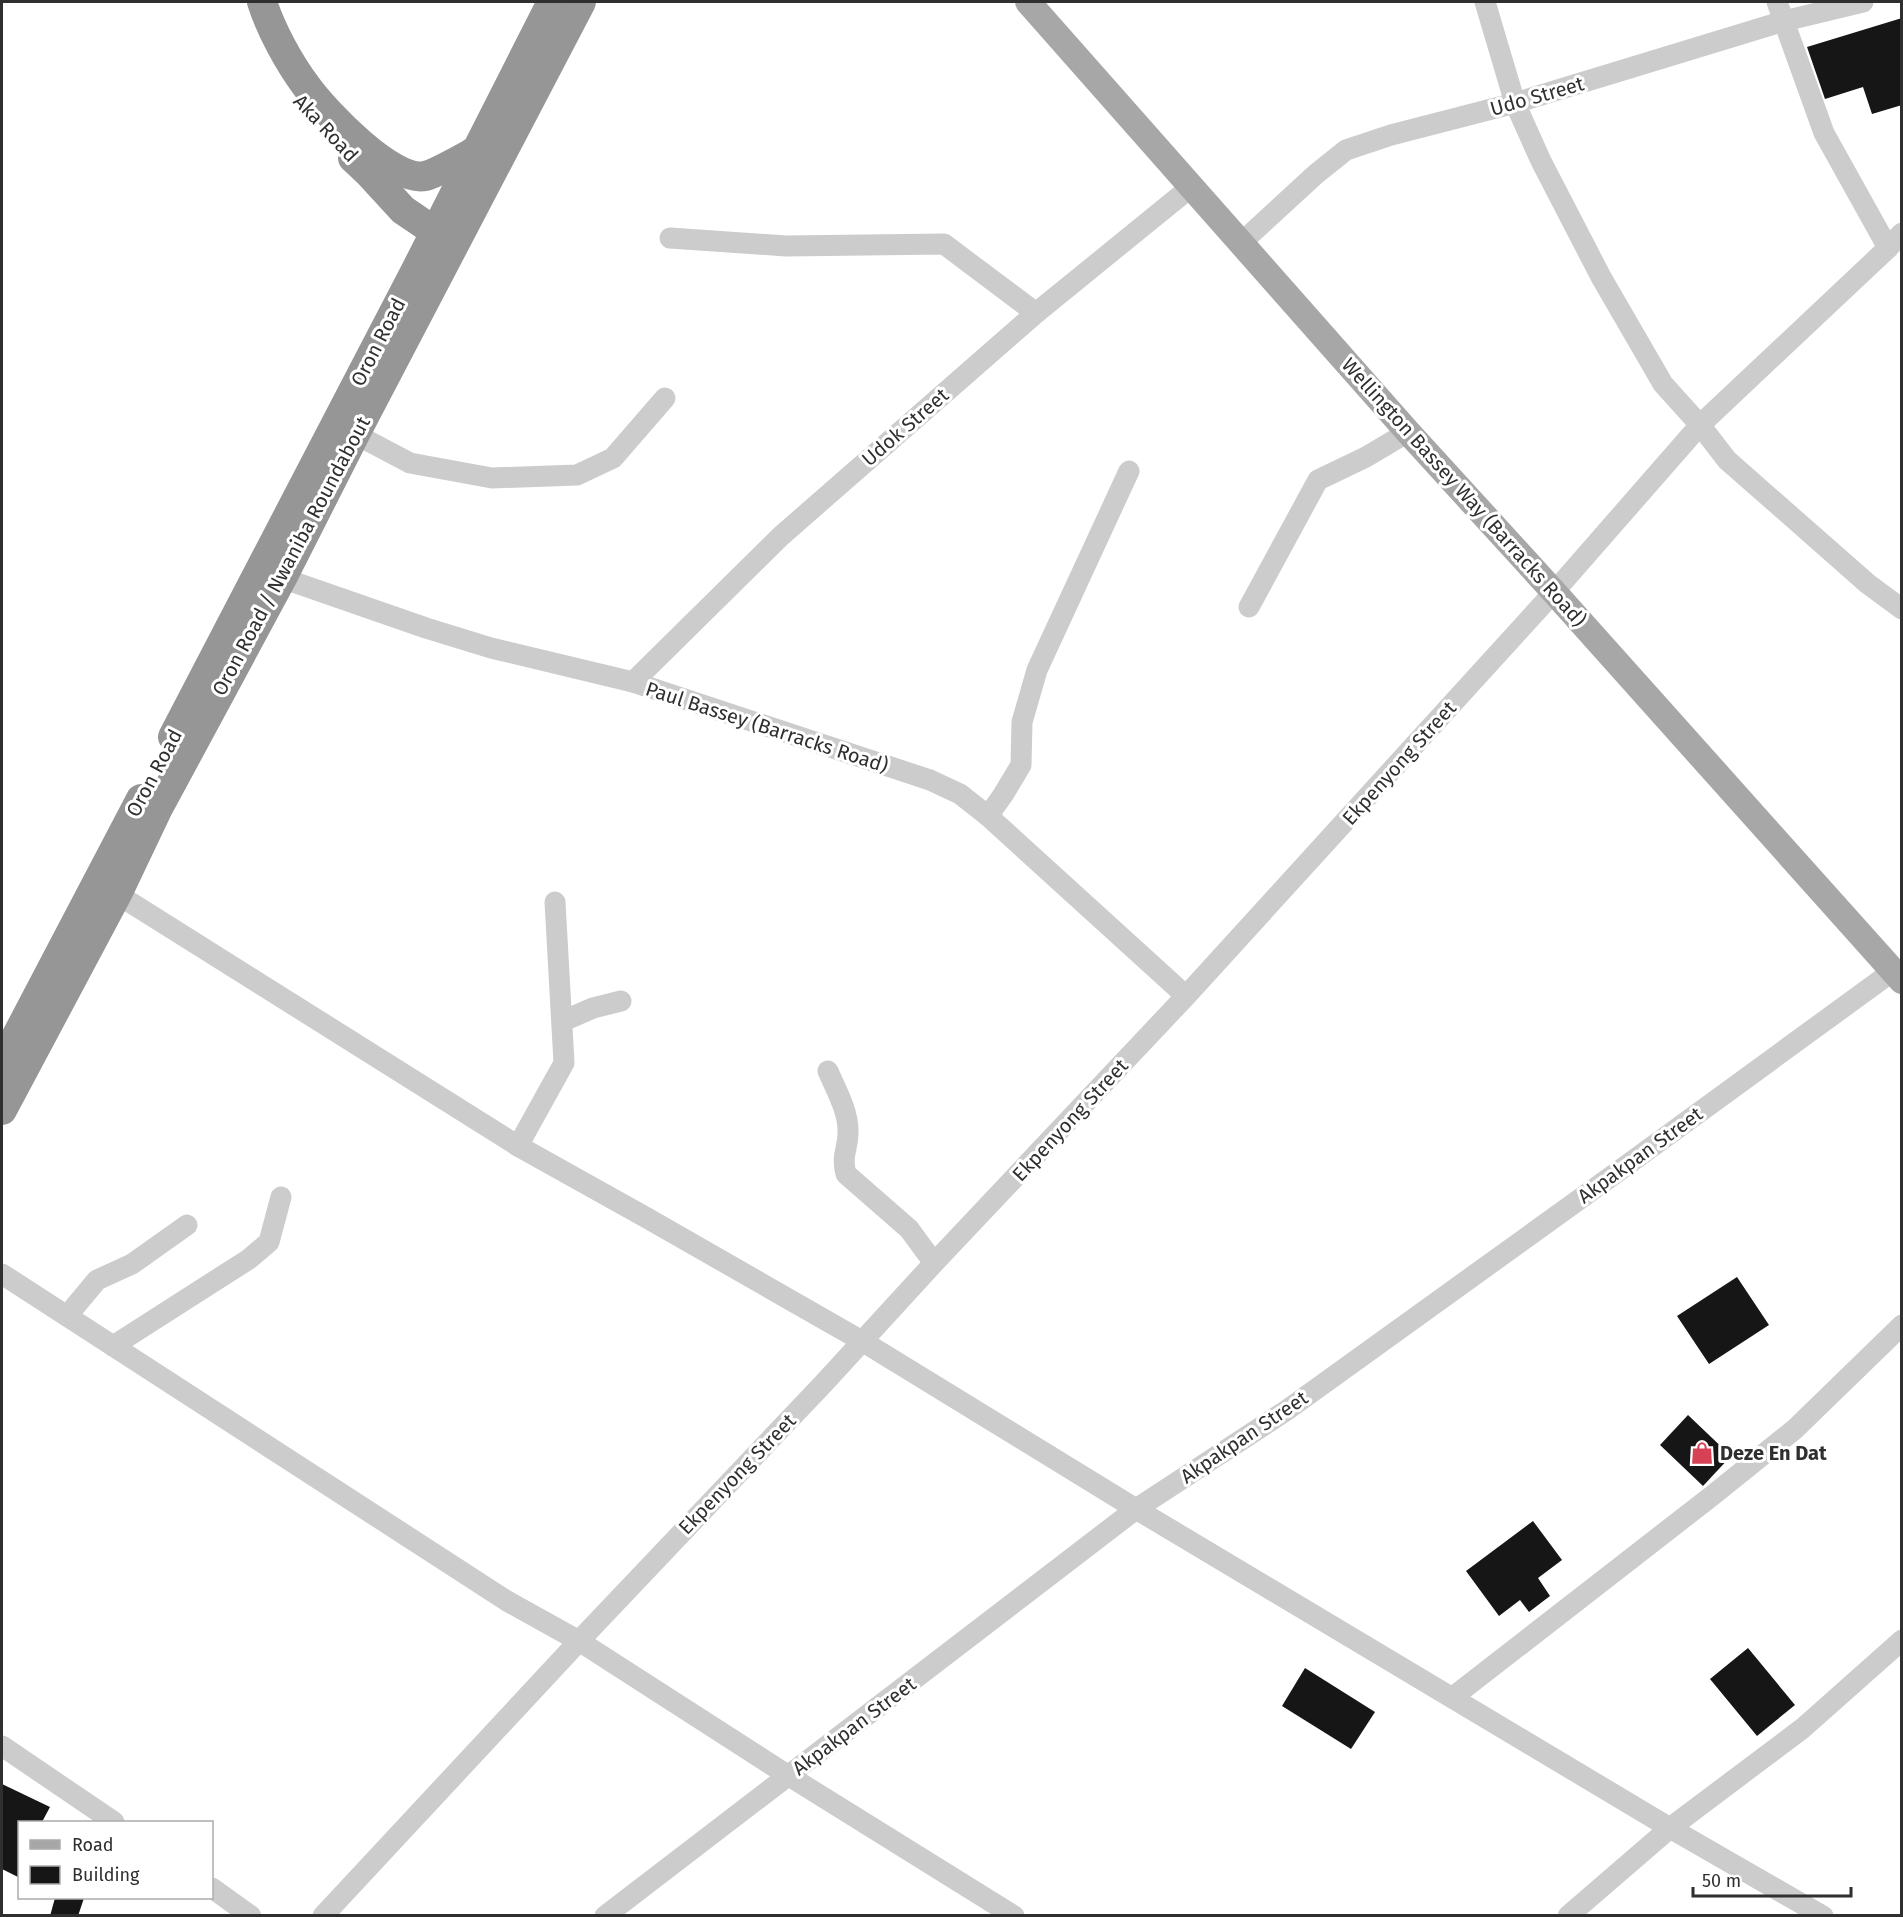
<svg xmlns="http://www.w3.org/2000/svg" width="1903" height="1917" viewBox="0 0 1903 1917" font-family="'Fira Sans',sans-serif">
  <rect width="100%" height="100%" fill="#fff"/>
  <g fill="#161616">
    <path d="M1902 18V105L1872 114 1863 87 1825 99 1807 47Z"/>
    <path d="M1737 1277 1769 1325 1709 1364 1677 1316Z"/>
    <path d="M1688 1415 1731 1456 1703 1486 1660 1445Z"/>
    <path d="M1533 1521 1562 1560 1538 1578 1550 1596 1529 1612 1520 1600 1499 1616 1466 1571Z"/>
    <path d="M1748 1648 1795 1705 1757 1736 1710 1679Z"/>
    <path d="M1305 1668 1375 1712 1351 1749 1282 1706Z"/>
    <path d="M2 1784 50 1807 42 1822H20V1878L2 1869Z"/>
    <path d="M55 1898H84L78 1916H50Z"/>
  </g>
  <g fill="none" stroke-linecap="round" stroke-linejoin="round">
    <g stroke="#ccc" stroke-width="21">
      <path d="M1485 2 1515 103 1541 161 1601 277 1663 384 1700 425 1727 460 1868 584 1902 609"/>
      <path d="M1777 2 1824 133 1888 248"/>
      <path d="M670 238 786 246 944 244 1036 313"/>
      <path d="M1241 243 1316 174 1346 150 1391 135 1515 103 1784 21 1863 2"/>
      <path d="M355 434 410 463 492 478 577 475 613 458 665 398"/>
      <path d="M282 578 426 628 491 648 633 682 930 780 960 794 988 816 1186 996"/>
      <path d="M1249 607 1318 480 1366 457 1408 432"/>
      <path d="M633 682 781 536 1036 313 1191 187"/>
      <path d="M988 816 1003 795 1021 765 1022 722 1037 670 1129 471"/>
      <path d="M117 894 518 1146 647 1218 862 1341 1136 1509 1670 1828 1823 1916"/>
      <path d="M563 1021 593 1008 621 1001"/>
      <path d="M828 1071C836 1090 849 1112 848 1133 848 1150 841 1154 846 1174L909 1229 934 1263"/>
      <path d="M518 1146 564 1063 555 902"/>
      <path d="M2 1274 507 1601 579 1641 789 1776 1014 1916"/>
      <path d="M67 1316 97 1280 132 1264 187 1225"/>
      <path d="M113 1346 249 1259 269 1242 281 1197"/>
      <path d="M1453 1697 1713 1495 1795 1429 1902 1325"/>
      <path d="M2 1746 114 1822"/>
      <path d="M212 1888 251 1916"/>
      <path d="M323 1916 579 1641 824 1383 934 1263 1186 996 1554 592 1700 425 1888 248 1902 233"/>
      <path d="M605 1916 1136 1509 1287 1410 1616 1173 1893 971"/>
      <path d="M1568 1916 1670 1828 1803 1728 1902 1640"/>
    </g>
    <path stroke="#a7a7a7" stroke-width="26" d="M1028 2 1408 432 1554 592 1902 981"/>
    <g stroke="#969696" stroke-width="30">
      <path d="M262 2C271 30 289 63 307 87 325 112 393 183 425 176 435 174 463 158 474 152"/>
      <path d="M353 158 369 173 403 210 434 231"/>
      <path d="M173 737 414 274 552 2"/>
      <path d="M2 1064 141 799"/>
      <path d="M2 1110 117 894 157 810 282 578 355 434 581 2"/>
    </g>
  </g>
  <defs>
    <g id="shop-bare" transform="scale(1.8)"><path d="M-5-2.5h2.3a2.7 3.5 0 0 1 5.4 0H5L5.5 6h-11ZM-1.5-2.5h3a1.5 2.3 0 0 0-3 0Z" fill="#d64155" stroke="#fff" stroke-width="2.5" paint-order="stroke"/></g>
  </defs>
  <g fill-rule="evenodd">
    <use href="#shop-bare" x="1702" y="1453"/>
  </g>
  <g text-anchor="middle" stroke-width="6" stroke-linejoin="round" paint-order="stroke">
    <g font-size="20" fill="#2f2f2f" stroke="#fff">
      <text transform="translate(1537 96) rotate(-16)" y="7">Udo Street</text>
      <text transform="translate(326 128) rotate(47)" y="7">Aka Road</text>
      <text transform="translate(378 342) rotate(-63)" y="7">Oron Road</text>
      <text transform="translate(905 427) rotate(-41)" y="7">Udok Street</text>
      <text transform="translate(1464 492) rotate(48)" y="7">Wellington Bassey Way (Barracks Road)</text>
      <text transform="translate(291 556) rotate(-62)" y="7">Oron Road / Nwaniba Roundabout</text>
      <text transform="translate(767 727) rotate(18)" y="7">Paul Bassey (Barracks Road)</text>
      <text transform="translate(1399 763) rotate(-48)" y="7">Ekpenyong Street</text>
      <text transform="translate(154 773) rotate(-62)" y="7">Oron Road</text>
      <text transform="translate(1070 1120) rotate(-47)" y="7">Ekpenyong Street</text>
      <text transform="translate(1640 1155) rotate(-36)" y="7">Akpakpan Street</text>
      <text transform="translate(1244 1437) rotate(-34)" y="7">Akpakpan Street</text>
      <text transform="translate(737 1474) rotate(-46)" y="7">Ekpenyong Street</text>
      <text transform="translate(854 1726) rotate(-37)" y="7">Akpakpan Street</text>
    </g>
    <g font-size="20" font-weight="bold" fill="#2f2f2f" stroke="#fff" text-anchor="start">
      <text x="1720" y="1460">Deze En Dat</text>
    </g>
  </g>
  <rect width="1903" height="1917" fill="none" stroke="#2f2f2f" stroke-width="6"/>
  <rect x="18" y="1821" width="195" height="78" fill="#ffffff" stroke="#acacac" stroke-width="1.5"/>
  <rect x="30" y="1840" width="30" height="9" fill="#a7a7a7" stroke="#acacac" stroke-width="1.5"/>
  <text x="72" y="1851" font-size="18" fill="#2f2f2f">Road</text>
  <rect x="30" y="1866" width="30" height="18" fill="#161616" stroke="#acacac" stroke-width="1.5"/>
  <text x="72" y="1881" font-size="18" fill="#2f2f2f">Building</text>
  <path d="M1693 1887v9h158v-9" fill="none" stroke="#2f2f2f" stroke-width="3"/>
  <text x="1702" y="1887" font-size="18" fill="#2f2f2f" stroke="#ffffff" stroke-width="4.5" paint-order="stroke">50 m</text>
</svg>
